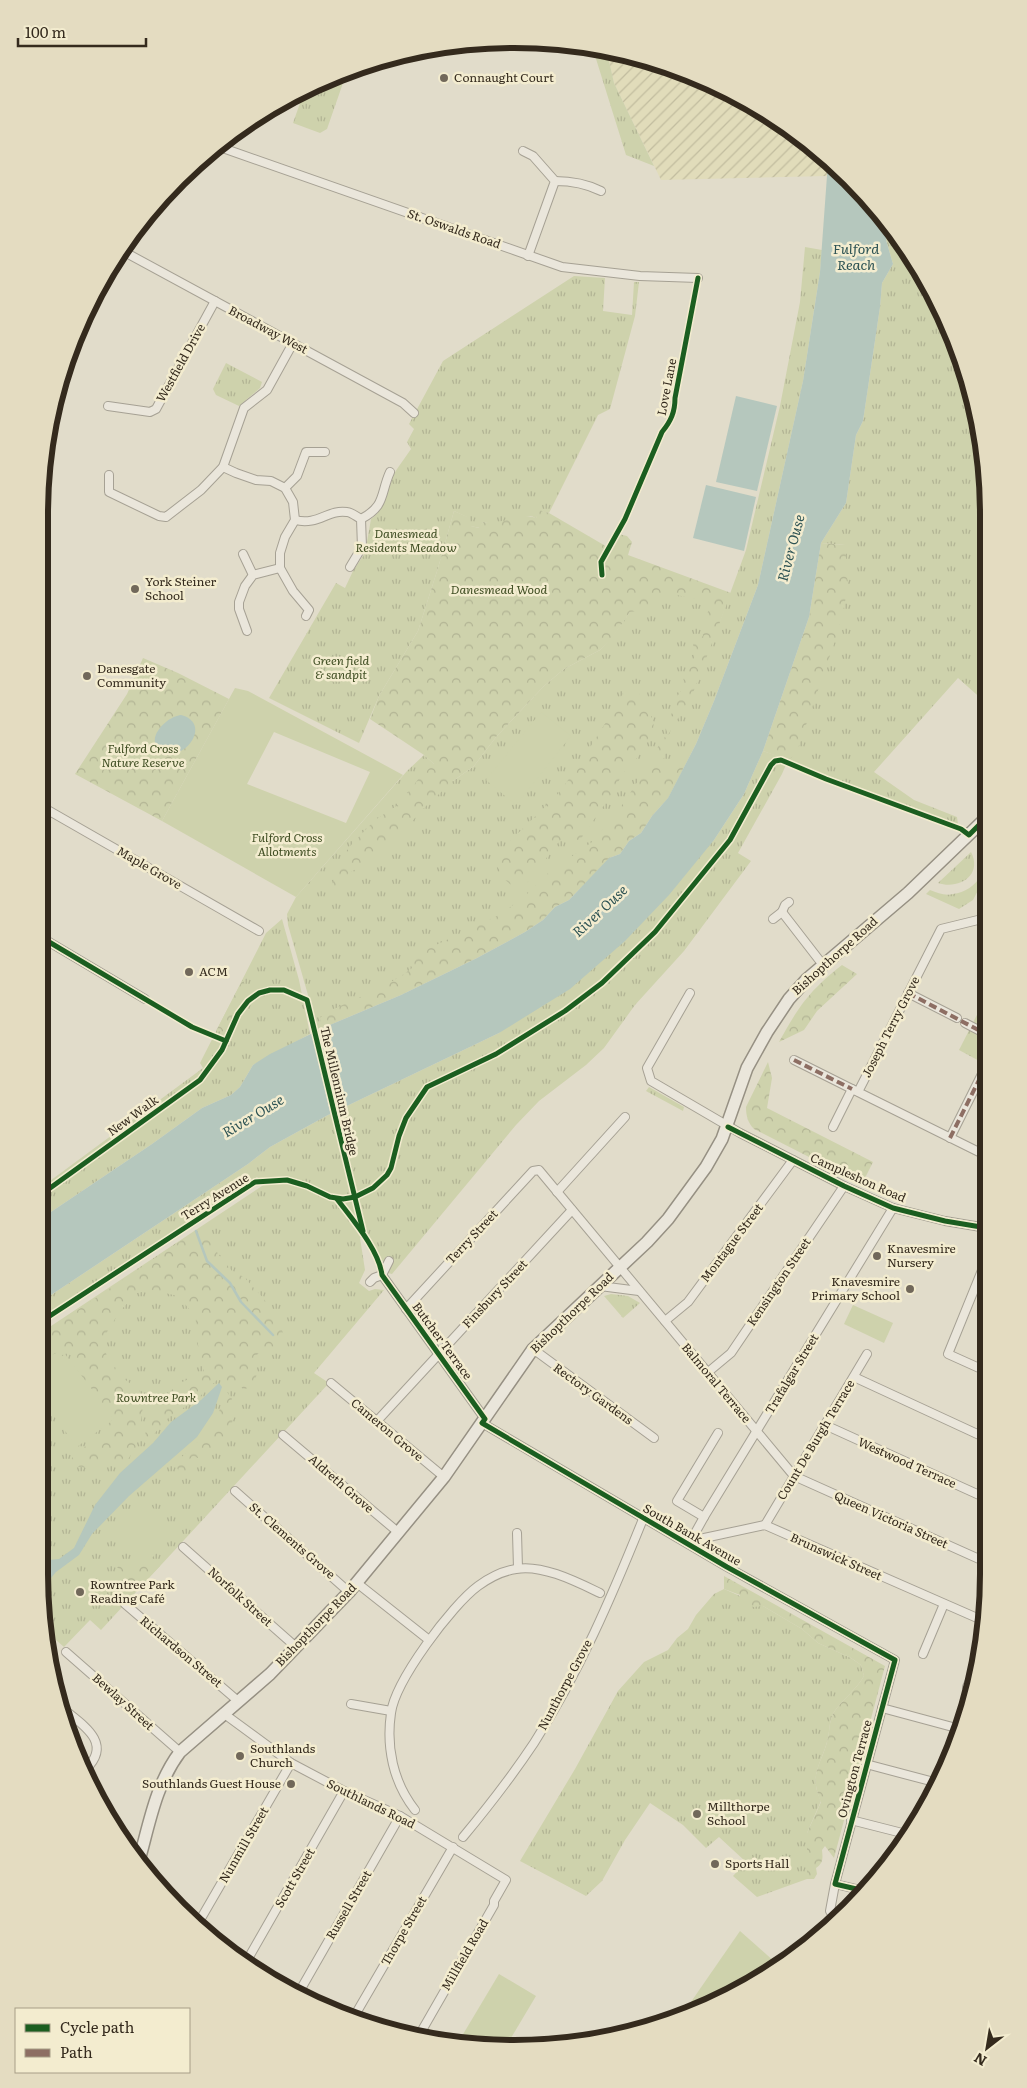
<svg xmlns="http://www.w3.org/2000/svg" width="1027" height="2088" viewBox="0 0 1027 2088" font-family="Literata,serif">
  <defs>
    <pattern id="farmland-furrows" width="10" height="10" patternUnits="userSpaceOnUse" patternTransform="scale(1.25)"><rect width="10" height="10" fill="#e1dcba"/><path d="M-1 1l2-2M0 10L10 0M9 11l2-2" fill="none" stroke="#c2bd9f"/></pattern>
    <pattern id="grass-tufts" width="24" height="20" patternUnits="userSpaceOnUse" patternTransform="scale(1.25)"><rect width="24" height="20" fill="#ced2ac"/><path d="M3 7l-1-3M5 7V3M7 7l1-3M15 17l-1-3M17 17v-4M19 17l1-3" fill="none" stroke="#b2b494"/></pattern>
    <pattern id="forest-crowns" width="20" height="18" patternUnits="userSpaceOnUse" patternTransform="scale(1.25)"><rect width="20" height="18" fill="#ced2ac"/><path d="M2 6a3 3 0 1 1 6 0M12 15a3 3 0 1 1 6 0" fill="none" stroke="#b2b494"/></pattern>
  </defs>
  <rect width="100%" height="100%" fill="#e1dcca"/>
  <path fill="url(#farmland-furrows)" d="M606 48 695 75 803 137 828 162 827 176 661 180 614 83Z"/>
  <g fill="url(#grass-tufts)">
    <path d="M592 46 606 48 614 83 654 166 626 155Z"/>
    <path d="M327 77 343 83 327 129 320 133 293 123 305 89Z"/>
    <path d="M888 222 952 332 984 451 985 702 958 678 874 772 914 800 957 817 958 824 867 793 788 760 782 774 738 853 751 861 684 951 635 1005 604 1048 586 1065 539 1101 516 1125 392 1274 388 1273V1269L365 1236 360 1238 365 1270 359 1283 369 1291 375 1289 384 1290 314 1373 329 1383 101 1630 90 1620 64 1647 48 1633 39 1574V1334L268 1182 261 1181 257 1177 39 1320V1303L248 1164 270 1147 328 1115 499 1033 714 840 744 794 763 751 787 759 845 545 821 543 846 503 856 435 863 421 880 307 882 283 893 264 886 240Z"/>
    <path d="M805 247 822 250 820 272 803 381 758 585 714 701 696 744 668 798 582 887 340 1020 318 1030 288 925 287 914 296 897 407 771 424 755 453 781 474 766 496 737 544 686 564 669 600 650 612 637 630 612 660 593H686L709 604 720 621 746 550 780 406 800 302Z"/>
    <path d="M574 276 605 278 603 311 632 315 634 282H639L635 316 610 409 598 415 549 513 540 511 536 518 531 516 492 524 483 522 480 528 470 526 469 518 454 511 438 568 418 631 379 696 359 743 269 698 336 583 345 588 353 571 365 553 371 519C383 511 383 500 387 488 392 474 403 461 411 449L407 442 414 429 409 424 443 361Z"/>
    <path d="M226 363 262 382 260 388 239 406 216 395 213 389Z"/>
    <path d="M980 843 986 846V875L973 900 959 909 926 894 930 890C938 893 945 896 953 894 977 891 993 867 978 846Z"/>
    <path d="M971 852C983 875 959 890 938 883Z"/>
    <path d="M282 919 299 980 310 1034 253 1065 240 1087 231 1095 202 1108 152 1144 39 1220V1189L203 1068 200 1063 266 933Z"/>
    <path d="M983 1003 986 1004V1056L983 1063 959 1050Z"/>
    <path d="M649 1087 684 1107 683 1111 646 1091Z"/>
    <path d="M611 1294 628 1296 640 1303 623 1318 604 1296Z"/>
    <path d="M724 1589 763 1606 802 1629 818 1643 851 1658 861 1665 864 1676C856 1690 843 1699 834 1712 829 1721 830 1728 828 1738 822 1764 808 1774 821 1801L807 1833V1879L757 1897 733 1876 746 1862 719 1837 706 1848 683 1825 650 1803 625 1840 602 1881 586 1896 520 1861 575 1769 618 1691 644 1662 668 1650 677 1638 688 1629 696 1615 714 1594Z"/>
  </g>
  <g fill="url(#forest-crowns)">
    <path d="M539 510 549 513 609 548 618 534 627 536 632 542 628 555 731 593 693 693 668 735 665 726 674 709 676 698 683 688 684 673 691 664 695 655 693 644 703 636 701 629 709 609 697 599 671 594 661 597 646 610 630 612 612 638 600 650 564 669 544 686 496 737 474 766 453 781 425 807 385 851 367 865 352 871 338 887H332L340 859 352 844 375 820 398 805 420 777 434 764 424 755 370 719 379 696 418 631 438 568 454 511 470 518 471 526 479 528 483 522C500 526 520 512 536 518Z"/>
    <path d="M821 543 845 545 848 586 844 607 834 644 796 754 788 760 763 751 809 617Z"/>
    <path d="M143 658 178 673 229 699 162 821 75 774 127 694Z"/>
    <path d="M630 683 634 684 653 720 654 730 635 761 622 774 615 789 580 840C575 840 569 838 564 839 555 839 536 881 517 890L503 878 495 861 503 848 557 795 577 768 618 703 627 685Z"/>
    <path d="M664 736 669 742 660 770 666 773 673 767 684 751 689 757 668 798 652 816 641 833 629 841 620 854 609 858 569 900 555 907 543 920 525 932 477 958 401 995 325 1027 321 1024 320 1018 323 1015C353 998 384 990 412 968L409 959 417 954 501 914 526 895 547 874 592 842 618 811 642 775Z"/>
    <path d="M842 965 857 974 817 1011 804 1030 779 1042C799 1006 809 991 842 965Z"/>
    <path d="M249 968 229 1025 223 1032 216 1031Z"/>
    <path d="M768 1062 772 1078 767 1108 873 1162 862 1184 754 1129C748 1123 746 1116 746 1107Z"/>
    <path d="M200 1228 206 1230 218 1254 232 1271 244 1277 264 1299 277 1319 284 1335 281 1351C261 1349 256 1351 248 1369L257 1373 254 1385 243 1390 239 1382H223L218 1379 196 1400 170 1416 145 1444 144 1437 148 1426 150 1406 153 1400 159 1395 168 1393 180 1383 204 1372C204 1367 201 1363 200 1357 198 1344 195 1330 196 1317L178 1296 152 1290 137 1293 120 1311 107 1332 104 1346 108 1360 123 1378 140 1391 143 1405 140 1430 136 1447 127 1461 116 1465 108 1463 87 1468 73 1466 71 1459C83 1448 90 1440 107 1438L104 1428 114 1418 73 1365 76 1354 66 1349 49 1356 43 1347 39 1349V1336Z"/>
    <path d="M227 1392 232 1399 229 1410 233 1417 232 1423 224 1429 227 1444 216 1451 209 1459H200L193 1456 189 1460 190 1464 186 1471 179 1472 175 1463C192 1448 209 1433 219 1412 221 1406 222 1399 224 1393Z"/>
    <path d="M119 1561 128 1562 134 1566H160L130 1596C132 1583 127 1577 117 1567Z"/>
    <path d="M724 1576 885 1666 834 1858 825 1846 822 1850C823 1859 823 1863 816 1868L817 1874 814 1879H807V1833L821 1802C808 1772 822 1765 828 1738 830 1728 829 1721 834 1712 843 1699 856 1690 864 1676L861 1665 851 1658 818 1643 802 1629 763 1606 753 1607 740 1598V1595L724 1589Z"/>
  </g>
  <g fill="#ced2ac" fill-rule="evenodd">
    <path d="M235 688 248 691 261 698 403 775 296 897 162 821ZM274 732 370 772 346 823 247 784Z"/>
    <path d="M541 712 571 736 516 805 486 780Z"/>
    <path d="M853 1305 893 1323 884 1343 844 1324Z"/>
    <path d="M65 1354 114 1419 77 1447 39 1396V1373Z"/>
    <path d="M148 1503 177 1532 147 1563 117 1534Z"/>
    <path d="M740 1931 776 1963 724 2000 684 2012Z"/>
    <path d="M499 1974 536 1996 508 2043 459 2041Z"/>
  </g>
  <g fill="#b5c7bd">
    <path d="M828 162 888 222 886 240 893 264 882 283 880 307 863 421 856 435 846 503 821 543 809 617 763 751 744 794 714 840 669 895 625 941 570 989 499 1033 328 1115 270 1147 248 1164 39 1303V1220L152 1144 202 1108 231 1095 240 1087 253 1065 270 1054 325 1027 401 995 477 958 525 932 543 920 555 907 569 900 609 858 620 854 629 841 641 833 652 816 668 798 696 744 714 701 758 585 803 381 820 272Z"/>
    <path d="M736 396 777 406 757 491 716 482Z"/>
    <path d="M706 485 756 497 744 551 693 538Z"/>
    <path d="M181 715C212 723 186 761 164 752 142 743 164 717 181 715Z"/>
    <path d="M219 1383 222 1387 213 1413 197 1437 129 1496 92 1534 79 1555 56 1572 41 1590 39 1561 59 1559 74 1548 95 1505 120 1473 153 1443 171 1422 201 1400Z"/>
  </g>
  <path fill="#e1dcca" d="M317 1028 338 1113 331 1116 311 1030Z"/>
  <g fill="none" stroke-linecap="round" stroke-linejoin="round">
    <path stroke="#b5c7bd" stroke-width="2.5" d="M196 1231 207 1261 230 1283 241 1302 273 1335"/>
    <g stroke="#a6a194" stroke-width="10">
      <g id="street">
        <path d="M217 146 562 267 640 276 698 278"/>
        <path d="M523 151 533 156 555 181 528 256"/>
        <path d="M555 181C570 181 587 184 601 191"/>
        <path d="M119 249 403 403 414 413"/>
        <path d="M108 406 150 412 156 409 215 301"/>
        <path d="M223 467 236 473 256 480 271 481 285 488 293 502 295 520 285 537 280 553V568L293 591 309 610 306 616"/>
        <path d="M109 475V492L159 516 166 517 201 490 223 467 244 408 267 390 293 343"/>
        <path d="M285 488 297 476 306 452H325"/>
        <path d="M361 519C386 506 380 494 390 472"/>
        <path d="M295 520C318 526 328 509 347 512 351 512 357 517 361 519L362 547 350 567"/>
        <path d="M243 554 253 575"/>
        <path d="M39 604 43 600 39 598"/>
        <path d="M247 631 239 609V602L245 586 253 575 280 568"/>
        <path d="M39 805 259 931"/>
        <path d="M782 912 785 905 789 902"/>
        <path d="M773 919 782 912 823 965"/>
        <path d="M986 920 982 919 941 929 858 1092 987 1156"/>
        <path d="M39 936 145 999"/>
        <path d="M690 993 647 1068 651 1081 740 1133 844 1186 893 1208 945 1221 987 1228"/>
        <path d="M908 993 957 1018"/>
        <path d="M965 1023 986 1034"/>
        <path d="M794 1060 852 1089"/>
        <path d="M833 1127 852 1089 856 1091"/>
        <path d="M950 1138 986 1066"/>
        <path d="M557 1192 625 1117"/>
        <path d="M987 1258 948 1354 988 1372"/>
        <path d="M382 1275 485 1419"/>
        <path d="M370 1282 374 1278 382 1275 389 1261"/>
        <path d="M600 1286 639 1291"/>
        <path d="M406 1309 533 1171 539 1170 794 1476 988 1563"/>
        <path d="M665 1321 688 1302 793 1160"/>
        <path d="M533 1349 654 1438"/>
        <path d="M707 1373 731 1353 844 1186"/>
        <path d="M854 1377 988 1439"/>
        <path d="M331 1383 444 1477"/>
        <path d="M377 1421 572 1210"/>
        <path d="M482 1423 727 1567 895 1660 835 1884 830 1911 836 1920"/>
        <path d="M825 1425 988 1499"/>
        <path d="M283 1435 399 1533"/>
        <path d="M235 1491 349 1592"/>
        <path d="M704 1517 677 1501 718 1433"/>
        <path d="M765 1525 867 1354"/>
        <path d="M517 1533 518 1568"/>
        <path d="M694 1540V1535L704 1517 893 1208"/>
        <path d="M690 1541 765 1525 984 1621"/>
        <path d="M183 1547 296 1647"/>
        <path d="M357 1583 429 1640"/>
        <path d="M125 1604 238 1701"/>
        <path d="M66 1652 180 1752"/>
        <path d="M923 1654 944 1604"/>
        <path d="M967 1687 980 1658"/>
        <path d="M351 1704 391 1711"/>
        <path d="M61 1707C81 1724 114 1742 86 1769"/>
        <path d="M882 1708 960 1729"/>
        <path d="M223 1713 291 1763 344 1791 400 1816 506 1880 494 1901V1905L417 2039"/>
        <path d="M866 1764 938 1783"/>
        <path d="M415 1810C393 1782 386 1747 391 1713 395 1681 452 1605 478 1586 489 1578 503 1571 516 1569 542 1564 577 1582 600 1593"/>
        <path d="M851 1820 910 1835"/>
        <path d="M463 1837C488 1807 512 1776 534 1743 579 1673 612 1596 643 1519"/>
        <path d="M835 1884 865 1891"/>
        <path d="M196 1927 291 1763"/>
        <path d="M245 1964 344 1791"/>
        <path d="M298 1994 400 1816"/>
        <path d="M355 2015 453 1847"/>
      </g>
    </g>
    <g stroke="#969083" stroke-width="14">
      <path id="secondary" d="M138 1864C149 1826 155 1785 180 1752L270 1674 349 1592 444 1477 533 1349 647 1242 668 1219 706 1167 722 1139 747 1068 767 1032 789 999 807 979 908 893 985 819"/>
    </g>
    <use href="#street" stroke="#eae6db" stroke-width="8"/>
    <use href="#secondary" stroke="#eae6db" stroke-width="11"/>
    <g stroke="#8d6e63" stroke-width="4" stroke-dasharray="8 4" stroke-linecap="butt">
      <path d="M908 993 986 1034"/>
      <path d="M794 1060 852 1089"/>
      <path d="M950 1138 986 1066"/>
    </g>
    <g stroke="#f3eccf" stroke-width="8">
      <g id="cycleway">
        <path d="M602 575 601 562 625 519 662 432C671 421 675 412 675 398L698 278"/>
        <path d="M39 936 192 1027 226 1041"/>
        <path d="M728 1127 844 1186 893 1208 945 1221 987 1228"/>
        <path d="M39 1196 200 1080 222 1050 238 1014 248 1001 259 993 270 990H284L307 1000 363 1231"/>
        <path d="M337 1199C352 1219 379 1250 382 1275L485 1419 482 1423 727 1567 895 1660 835 1884 865 1891"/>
        <path d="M39 1323 255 1182 287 1180 307 1186 330 1197 343 1199 355 1197 373 1188 387 1175 391 1168 399 1136 406 1118 427 1087 496 1054 565 1011 602 983 655 932 730 840 771 765 775 761 781 760 826 779 961 829 969 835 985 819"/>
      </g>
    </g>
    <use href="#cycleway" stroke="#1b5e20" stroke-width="5"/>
  </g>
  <g fill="#71685a" stroke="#f3eccf" stroke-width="2">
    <circle cx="444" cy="78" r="5"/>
    <circle cx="135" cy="589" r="5"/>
    <circle cx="87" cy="676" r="5"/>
    <circle cx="189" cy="972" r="5"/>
    <circle cx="877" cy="1256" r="5"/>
    <circle cx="910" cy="1289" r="5"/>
    <circle cx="80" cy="1592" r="5"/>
    <circle cx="240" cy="1756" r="5"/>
    <circle cx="291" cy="1784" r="5"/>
    <circle cx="697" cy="1814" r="5"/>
    <circle cx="715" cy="1864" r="5"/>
  </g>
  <g text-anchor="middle" stroke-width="5" stroke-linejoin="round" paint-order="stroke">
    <g font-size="12" fill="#342a1d" stroke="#f3eccf" text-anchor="start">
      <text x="454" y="82">Connaught Court</text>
      <text x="145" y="586">York Steiner<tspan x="145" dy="14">School</tspan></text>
      <text x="97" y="673">Danesgate<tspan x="97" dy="14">Community</tspan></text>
      <text x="199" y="976">ACM</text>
      <text x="887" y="1253">Knavesmire<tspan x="887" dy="14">Nursery</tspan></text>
      <text x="900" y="1286" text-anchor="end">Knavesmire<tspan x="900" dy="14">Primary School</tspan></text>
      <text x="90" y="1589">Rowntree Park<tspan x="90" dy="14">Reading Café</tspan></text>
      <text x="250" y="1753">Southlands<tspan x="250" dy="14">Church</tspan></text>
      <text x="281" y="1788" text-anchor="end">Southlands Guest House</text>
      <text x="707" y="1811">Millthorpe<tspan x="707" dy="14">School</tspan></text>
      <text x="725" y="1868">Sports Hall</text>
    </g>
    <g font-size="12" fill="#342a1d" stroke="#f3eccf">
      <text transform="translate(454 229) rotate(19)" y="4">St. Oswalds Road</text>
      <text transform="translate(268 330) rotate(28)" y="4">Broadway West</text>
      <text transform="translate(181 363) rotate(-61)" y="4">Westfield Drive</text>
      <text transform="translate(667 387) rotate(-79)" y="4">Love Lane</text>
      <text transform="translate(149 868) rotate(30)" y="4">Maple Grove</text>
      <text transform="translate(835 956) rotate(-42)" y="4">Bishopthorpe Road</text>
      <text transform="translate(891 1027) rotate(-63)" y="4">Joseph Terry Grove</text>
      <text transform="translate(339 1091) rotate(77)" y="4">The Millennium Bridge</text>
      <text transform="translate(133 1116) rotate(-36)" y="4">New Walk</text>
      <text transform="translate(858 1178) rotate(24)" y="4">Campleshon Road</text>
      <text transform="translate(215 1197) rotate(-32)" y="4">Terry Avenue</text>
      <text transform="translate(472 1237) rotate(-47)" y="4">Terry Street</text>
      <text transform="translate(732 1243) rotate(-53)" y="4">Montague Street</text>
      <text transform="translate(779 1282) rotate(-56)" y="4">Kensington Street</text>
      <text transform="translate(495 1294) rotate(-47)" y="4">Finsbury Street</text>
      <text transform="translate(572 1313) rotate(-44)" y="4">Bishopthorpe Road</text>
      <text transform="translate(442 1341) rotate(54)" y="4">Butcher Terrace</text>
      <text transform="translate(792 1374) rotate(-59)" y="4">Trafalgar Street</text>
      <text transform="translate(716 1383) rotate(50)" y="4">Balmoral Terrace</text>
      <text transform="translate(593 1394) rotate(36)" y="4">Rectory Gardens</text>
      <text transform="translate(387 1430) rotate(40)" y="4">Cameron Grove</text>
      <text transform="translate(816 1440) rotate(-59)" y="4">Count De Burgh Terrace</text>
      <text transform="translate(907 1463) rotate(24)" y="4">Westwood Terrace</text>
      <text transform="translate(341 1484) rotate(41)" y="4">Aldreth Grove</text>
      <text transform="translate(891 1520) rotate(24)" y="4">Queen Victoria Street</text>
      <text transform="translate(692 1535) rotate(30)" y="4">South Bank Avenue</text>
      <text transform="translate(292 1541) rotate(41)" y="4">St. Clements Grove</text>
      <text transform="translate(836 1557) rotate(24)" y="4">Brunswick Street</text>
      <text transform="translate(240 1597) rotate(42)" y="4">Norfolk Street</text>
      <text transform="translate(316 1625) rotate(-46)" y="4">Bishopthorpe Road</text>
      <text transform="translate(181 1652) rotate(40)" y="4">Richardson Street</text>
      <text transform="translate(565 1685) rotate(-62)" y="4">Nunthorpe Grove</text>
      <text transform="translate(123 1702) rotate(42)" y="4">Bewlay Street</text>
      <text transform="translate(855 1769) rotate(-75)" y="4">Ovington Terrace</text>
      <text transform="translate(371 1804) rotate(26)" y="4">Southlands Road</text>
      <text transform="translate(244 1845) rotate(-60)" y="4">Nunmill Street</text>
      <text transform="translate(295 1878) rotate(-60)" y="4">Scott Street</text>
      <text transform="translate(349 1905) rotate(-60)" y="4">Russell Street</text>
      <text transform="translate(404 1931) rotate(-60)" y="4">Thorpe Street</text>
      <text transform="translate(465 1955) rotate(-60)" y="4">Millfield Road</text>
    </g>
    <g font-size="12" font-style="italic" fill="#414f24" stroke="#f3eccf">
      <text x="406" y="538">Danesmead<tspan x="406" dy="14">Residents Meadow</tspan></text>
      <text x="499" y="594">Danesmead Wood</text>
      <text x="341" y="665">Green field<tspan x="341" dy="14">&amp; sandpit</tspan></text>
      <text x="143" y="753">Fulford Cross<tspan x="143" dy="14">Nature Reserve</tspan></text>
      <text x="287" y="842">Fulford Cross<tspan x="287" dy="14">Allotments</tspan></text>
      <text x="156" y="1402">Rowntree Park</text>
    </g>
    <g font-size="14" font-style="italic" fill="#2c5253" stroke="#f3eccf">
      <text x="856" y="254">Fulford<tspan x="856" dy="16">Reach</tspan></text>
      <text transform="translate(791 548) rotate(-75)" y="5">River Ouse</text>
      <text transform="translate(600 911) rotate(-43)" y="5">River Ouse</text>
      <text transform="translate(253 1116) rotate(-31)" y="5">River Ouse</text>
    </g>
  </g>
  <path d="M0 0H1027V2088H0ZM514 48H514A466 466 0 0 1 980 514V1574A466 466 0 0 1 514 2040H514A466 466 0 0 1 48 1574V514A466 466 0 0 1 514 48Z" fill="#e4dcc1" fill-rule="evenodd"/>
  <path fill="none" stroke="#342a1d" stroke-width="6" d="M514 48H514A466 466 0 0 1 980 514V1574A466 466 0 0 1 514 2040H514A466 466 0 0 1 48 1574V514A466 466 0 0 1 514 48Z"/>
  <rect x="15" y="2008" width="175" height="65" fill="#f3eccf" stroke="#a79e88"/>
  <rect x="25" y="2024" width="25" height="8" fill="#1b5e20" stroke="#a79e88"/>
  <text x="60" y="2033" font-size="15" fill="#342a1d">Cycle path</text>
  <rect x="25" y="2049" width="25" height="8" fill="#8d6e63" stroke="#a79e88"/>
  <text x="60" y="2058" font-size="15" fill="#342a1d">Path</text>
  <g transform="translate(987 2048) rotate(211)" stroke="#f3eccf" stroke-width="4" paint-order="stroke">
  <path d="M0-4L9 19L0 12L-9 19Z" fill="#342a1d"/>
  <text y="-8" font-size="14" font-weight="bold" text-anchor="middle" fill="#342a1d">N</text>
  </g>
  <path d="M18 38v8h128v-8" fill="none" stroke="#342a1d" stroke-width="2.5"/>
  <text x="25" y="38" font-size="15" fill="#342a1d" stroke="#f3eccf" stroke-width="4" paint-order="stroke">100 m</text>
</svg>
